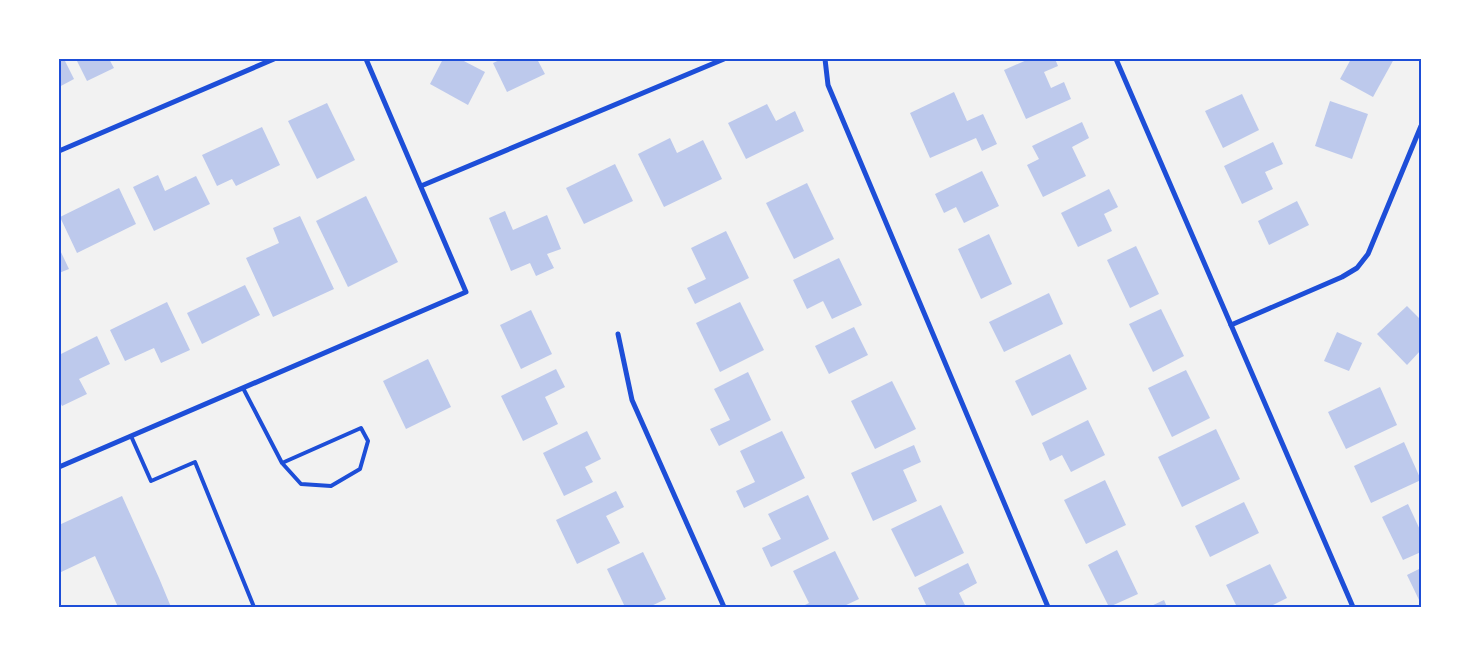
<svg xmlns="http://www.w3.org/2000/svg" width="1480" height="666" viewBox="0 0 1480 666" font-family="'Fira Sans',sans-serif">
  <rect width="100%" height="100%" fill="#f2f2f2"/>
  <g fill="#bdc9ec">
    <path d="M59 59H64L74 79 59 87Z"/>
    <path d="M76 59H109L114 68 87 81Z"/>
    <path d="M443 59H460L485 72 468 105 430 84Z"/>
    <path d="M502 59H537L545 74 507 92 493 63Z"/>
    <path d="M1029 59H1055L1058 66 1044 72 1051 88 1064 82 1071 99 1026 119 1004 70Z"/>
    <path d="M1351 59H1394L1373 97 1340 79Z"/>
    <path d="M954 92 967 121 983 114 997 144 982 151 976 138 930 158 910 113Z"/>
    <path d="M1242 94 1259 130 1223 148 1205 111Z"/>
    <path d="M1330 101 1368 114 1352 159 1315 146Z"/>
    <path d="M327 103 355 160 317 179 288 121Z"/>
    <path d="M767 104 776 121 795 111 804 131 746 159 728 123Z"/>
    <path d="M1082 122 1089 138 1072 147 1086 176 1043 197 1027 165 1039 159 1032 146Z"/>
    <path d="M262 127 280 165 236 186 232 179 217 186 202 155Z"/>
    <path d="M670 138 677 153 703 140 722 179 664 207 638 154Z"/>
    <path d="M1273 142 1283 164 1265 172 1273 189 1242 204 1224 166Z"/>
    <path d="M615 164 633 201 584 224 566 188Z"/>
    <path d="M982 171 999 206 964 223 956 207 944 213 935 194Z"/>
    <path d="M158 175 165 191 196 176 210 204 154 231 133 187Z"/>
    <path d="M807 183 834 239 794 259 766 203Z"/>
    <path d="M119 188 136 224 77 253 60 217Z"/>
    <path d="M1109 189 1118 207 1104 214 1112 231 1078 247 1061 213Z"/>
    <path d="M366 196 398 262 348 287 316 221Z"/>
    <path d="M1297 201 1309 225 1269 245 1258 221Z"/>
    <path d="M505 211 513 230 547 215 561 249 547 254 554 268 536 276 530 263 511 271 489 218Z"/>
    <path d="M300 216 334 289 273 317 246 258 279 243 273 228Z"/>
    <path d="M726 231 749 278 695 304 687 288 706 279 691 248Z"/>
    <path d="M989 234 1012 284 981 299 958 249Z"/>
    <path d="M1136 246 1159 294 1130 308 1107 260Z"/>
    <path d="M59 248 69 269 59 273Z"/>
    <path d="M839 258 862 305 832 319 823 301 807 309 793 280Z"/>
    <path d="M245 285 260 315 202 344 187 313Z"/>
    <path d="M1049 293 1063 324 1004 352 989 322Z"/>
    <path d="M167 302 190 350 161 363 154 348 125 361 110 330Z"/>
    <path d="M740 302 764 350 720 372 696 323Z"/>
    <path d="M1407 306 1421 320V350L1407 365 1377 334Z"/>
    <path d="M1161 309 1184 356 1153 372 1129 324Z"/>
    <path d="M531 310 552 354 521 369 500 325Z"/>
    <path d="M854 327 868 355 829 374 815 346Z"/>
    <path d="M1337 332 1362 343 1349 371 1324 361Z"/>
    <path d="M97 336 110 364 79 379 87 394 62 406 59 400V355Z"/>
    <path d="M1070 354 1087 389 1032 416 1015 381Z"/>
    <path d="M428 359 451 407 406 429 383 381Z"/>
    <path d="M556 369 565 387 545 397 558 424 523 441 501 396Z"/>
    <path d="M1186 370 1210 418 1172 437 1148 388Z"/>
    <path d="M748 372 771 420 719 446 710 429 730 420 714 389Z"/>
    <path d="M892 381 916 429 875 449 851 401Z"/>
    <path d="M1380 387 1397 425 1346 449 1328 412Z"/>
    <path d="M1088 420 1105 455 1071 472 1062 455 1050 461 1042 443Z"/>
    <path d="M1216 429 1240 479 1182 507 1158 457Z"/>
    <path d="M587 431 601 459 585 467 593 482 564 496 543 453Z"/>
    <path d="M782 431 805 478 744 508 736 491 755 482 740 451Z"/>
    <path d="M1404 442 1421 480 1371 503 1354 466Z"/>
    <path d="M914 445 921 462 903 470 917 501 873 521 851 473Z"/>
    <path d="M1105 480 1126 525 1086 544 1064 500Z"/>
    <path d="M616 491 624 507 606 516 620 543 577 564 556 520Z"/>
    <path d="M808 495 829 539 771 567 762 548 781 539 768 514Z"/>
    <path d="M122 496 159 578 171 607H118L95 556 59 573V525Z"/>
    <path d="M1244 502 1259 533 1210 557 1195 526Z"/>
    <path d="M1408 504 1421 532V552L1403 560 1382 517Z"/>
    <path d="M941 505 964 553 915 577 891 529Z"/>
    <path d="M1117 550 1138 594 1109 607 1088 565Z"/>
    <path d="M835 551 859 599 842 607H801L809 603 793 571Z"/>
    <path d="M643 552 666 599 649 607H625L607 569Z"/>
    <path d="M968 563 977 583 959 593 966 607H927L918 588Z"/>
    <path d="M1270 564 1287 598 1269 607H1237L1226 585Z"/>
    <path d="M1421 568V604L1407 575Z"/>
    <path d="M1164 600 1167 607H1149Z"/>
  </g>
  <g fill="none" stroke-linecap="round" stroke-linejoin="round">
    <g stroke="#1d4ed8" stroke-width="4">
      <path d="M243 388 282 463 301 484 331 486 360 469 368 441 361 428 282 463"/>
      <path d="M131 436 151 481 195 462 254 607"/>
    </g>
    <g stroke="#1d4ed8" stroke-width="5">
      <path d="M825 59 828 85 1048 607"/>
      <path d="M1116 59 1353 607"/>
      <path d="M59 151 274 59"/>
      <path d="M421 186 724 59"/>
      <path d="M1231 325 1342 277 1357 268 1368 254 1421 126"/>
      <path d="M618 334 632 400 724 607"/>
      <path d="M59 467 466 292 366 59"/>
    </g>
  </g>
  <rect width="1480" height="666" fill="none" stroke="#ffffff" stroke-width="120"/>
  <rect x="60" y="60" width="1360" height="546" fill="none" stroke="#1d4ed8" stroke-width="2"/>
</svg>
